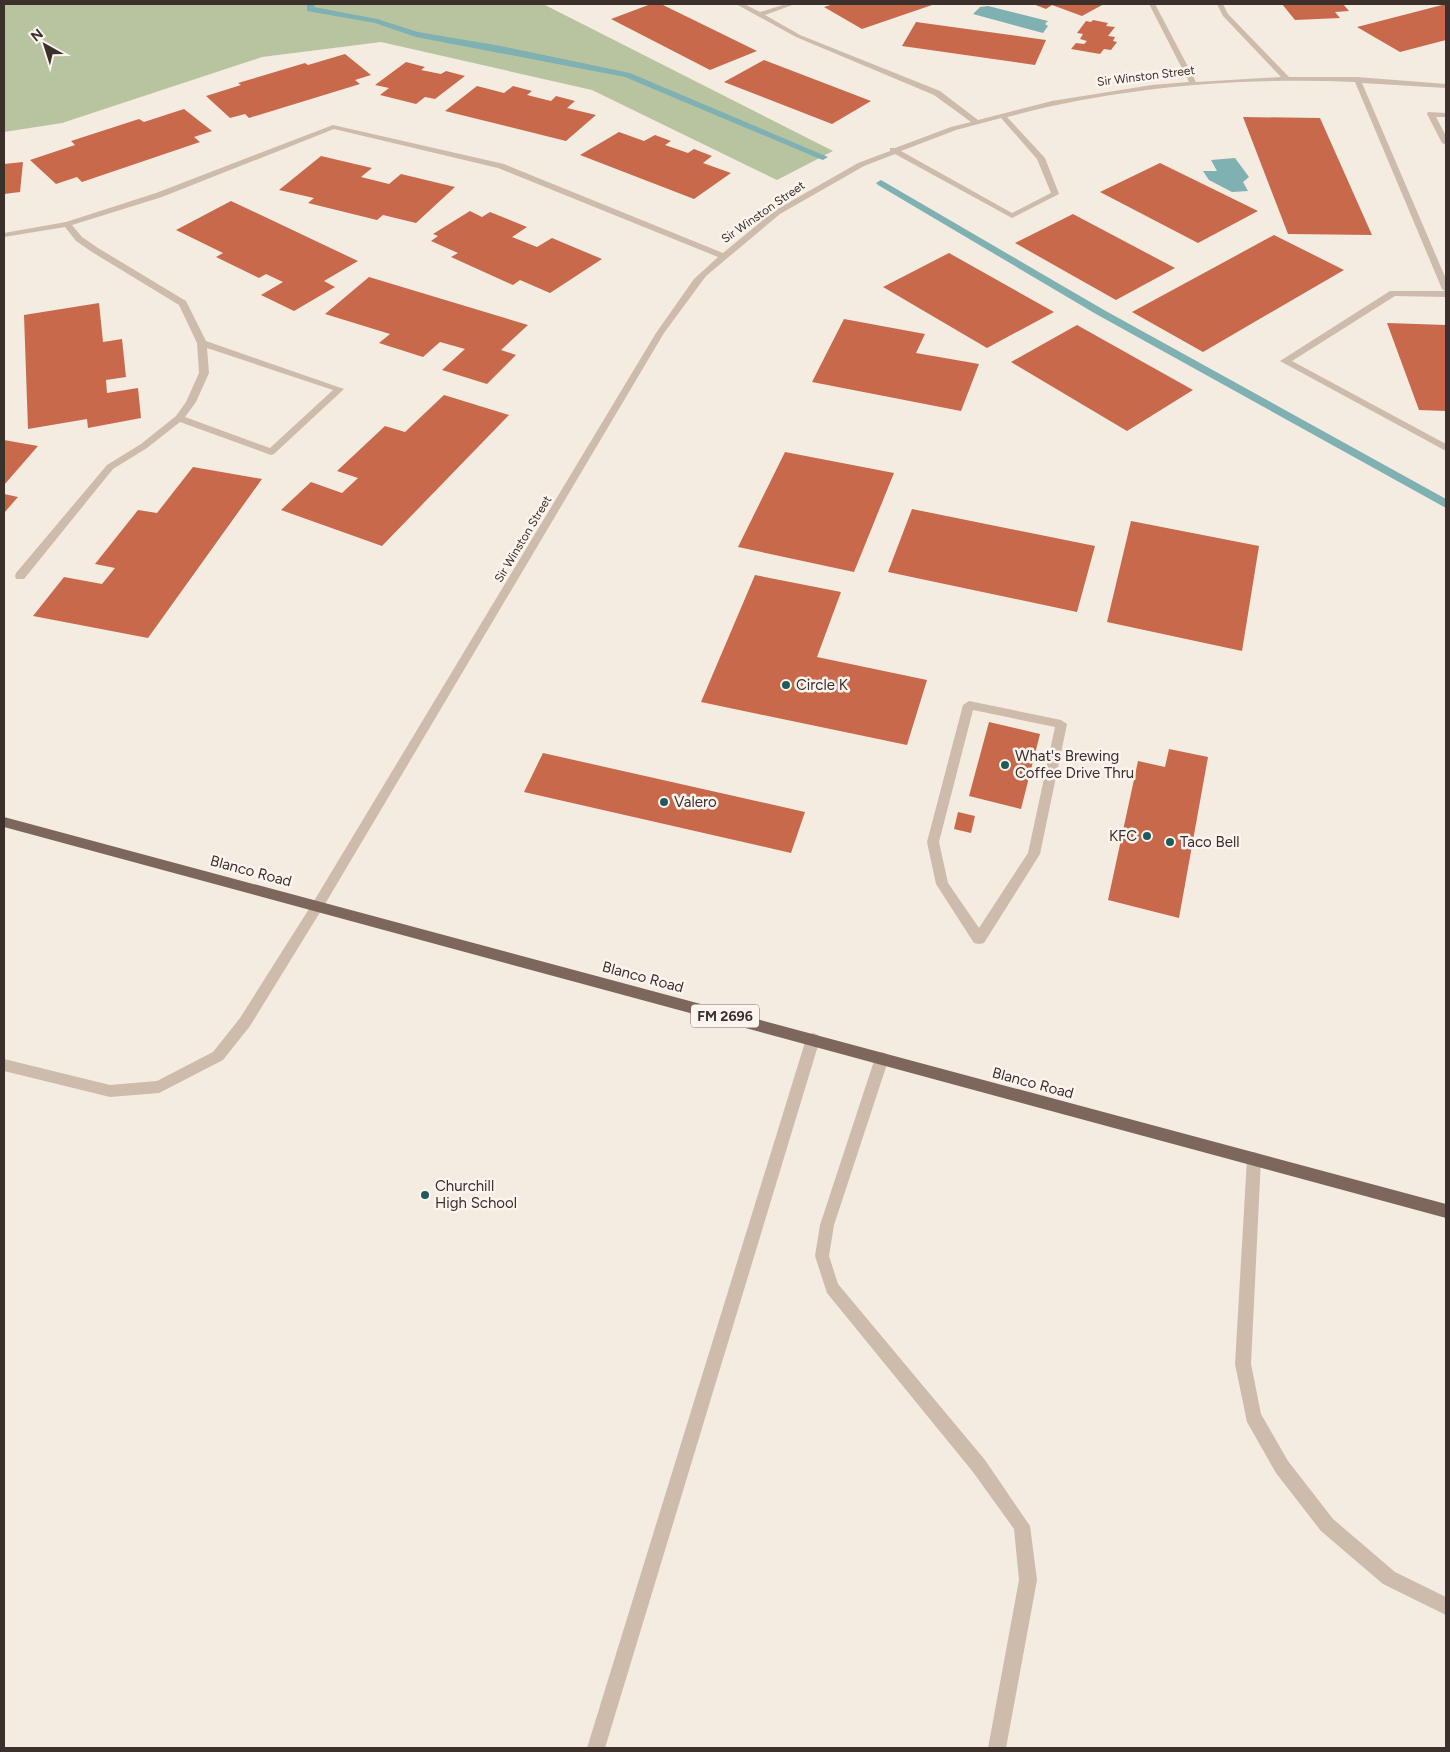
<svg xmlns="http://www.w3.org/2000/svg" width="1450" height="1752" viewBox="0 0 1450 1752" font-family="Figtree,sans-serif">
  <rect width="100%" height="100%" fill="#f4ebe1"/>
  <path fill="#b8c4a0" d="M4 4H543L833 151 777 180 592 90 381 42 262 57 62 123 4 132Z"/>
  <g fill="#7fb0b2">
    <path d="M988 6 1048 21 1045 24 1048 26 1043 33 973 14 980 7Z"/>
    <path d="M1235 158 1249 177 1243 182 1248 191 1232 192 1209 180 1203 171H1217L1211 160Z"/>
  </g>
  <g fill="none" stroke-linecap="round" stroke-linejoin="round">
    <g fill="#7fb0b2" fill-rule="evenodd">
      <path d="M307 4H315L314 7 377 19 418 32 501 46 630 73 828 157 823 160 820 159 625 77 416 37 375 23 307 11Z"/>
      <path d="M881 180 1104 310 1446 499V508L1096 314 878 185 876 183Z"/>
    </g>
  </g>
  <g fill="#c8694b">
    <path d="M651 4H661L757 51 710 70 611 19Z"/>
    <path d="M834 4H935L862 29 824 7Z"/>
    <path d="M1033 4H1104L1082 16 1052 5 1046 9Z"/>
    <path d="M1282 4H1343L1349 11 1335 12 1340 18 1295 20Z"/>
    <path d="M1446 4V40L1400 52 1357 27Z"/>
    <path d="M1093 20 1108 23 1106 26 1115 27 1108 36 1115 37 1113 41 1117 42 1111 50 1104 49 1100 54 1071 49 1076 43 1084 44 1087 41 1080 39 1083 34 1077 33 1086 21 1091 22Z"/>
    <path d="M916 22 1046 40 1035 65 902 46Z"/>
    <path d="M345 54 371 75 355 80 360 84 249 118 245 114 230 118 206 96 241 85 238 83 305 63 308 65Z"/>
    <path d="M764 60 871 101 832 124 724 82Z"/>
    <path d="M406 62 425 67 421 70 441 74 446 71 465 76 435 99 425 97 416 104 380 95 389 88 375 85Z"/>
    <path d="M477 86 504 93 513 86 532 91 527 95 551 101 556 96 575 101 567 108 596 115 566 141 445 111Z"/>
    <path d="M184 109 212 131 194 137 200 142 82 182 77 177 56 184 30 160 75 145 71 141 139 119 144 122Z"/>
    <path d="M1243 117 1320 118 1372 235 1288 234Z"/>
    <path d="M619 132 644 141 655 135 671 141 665 145 688 153 694 149 712 156 703 163 731 173 694 199 580 155Z"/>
    <path d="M321 156 372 168 361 177 389 184 401 174 455 187 416 223 383 215 377 220 308 203 314 198 279 190Z"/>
    <path d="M23 162 20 192 4 194V164Z"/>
    <path d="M1160 163 1258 211 1198 243 1100 192Z"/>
    <path d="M231 201 358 261 324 281 335 287 294 311 261 295 283 282 266 274 259 278 216 257 223 253 176 230Z"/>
    <path d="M470 211 482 217 490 212 527 227 512 237 537 247 552 238 602 259 550 293 520 280 513 285 451 257 458 253 431 241 438 236 433 234Z"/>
    <path d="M1073 214 1175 268 1116 300 1015 243Z"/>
    <path d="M1274 235 1344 270 1203 352 1132 312Z"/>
    <path d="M949 253 1054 312 987 348 883 287Z"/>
    <path d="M369 277 528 325 501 350 516 355 487 384 442 370 465 349 440 342 423 357 379 343 390 334 325 314Z"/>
    <path d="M99 303 103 342 122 339 126 377 106 380 107 393 138 388 141 418 88 428 87 419 28 429 24 315Z"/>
    <path d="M844 319 925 334 916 353 979 364 961 411 812 382Z"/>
    <path d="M1387 323 1446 325V411L1419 410Z"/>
    <path d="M1077 325 1193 390 1127 431 1011 362Z"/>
    <path d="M444 395 509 415 382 546 281 510 311 482 342 493 358 478 337 471 385 426 405 432Z"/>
    <path d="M4 440 38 446 4 485Z"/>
    <path d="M785 452 894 473 854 572 738 547Z"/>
    <path d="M193 467 262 479 148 638 33 616 64 577 102 584 115 568 95 564 138 510 157 513Z"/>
    <path d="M4 494 18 497 4 513Z"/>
    <path d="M912 509 1095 546 1077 612 888 572Z"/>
    <path d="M1131 521 1259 546 1242 651 1107 622Z"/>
    <path d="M755 575 841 592 817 657 927 680 907 745 701 702Z"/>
    <path d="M989 722 1040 734 1021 809 969 796Z"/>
    <path d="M1169 749 1208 757 1179 918 1108 900 1138 761 1165 767Z"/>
    <path d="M543 753 805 812 791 853 524 792Z"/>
    <path d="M958 812 975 816 971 833 954 829Z"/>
  </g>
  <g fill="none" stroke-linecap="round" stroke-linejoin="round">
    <g fill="#cdbbac" fill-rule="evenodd">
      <path d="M736 4H744L760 12 786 4H795L765 15 800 35 940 91 978 120 1052 101 1152 85 1189 82 1149 4H1155L1196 82 1281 77 1223 16 1217 4H1223L1228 14 1289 77H1357L1446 84V88L1362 83 1446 279V297L1395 296 1292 361 1446 444V451L1280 361 1390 291H1445L1442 289 1355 82C1239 77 1120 87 1007 117L1045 158 1059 194 1012 218 895 154 864 166 780 214 706 276 664 333 322 909 250 1026 223 1060 159 1093 110 1097 4 1071V1059L110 1085 157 1081 213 1052 240 1018 314 901 656 333 694 279 718 257 498 168 334 129 162 197 72 225 82 237 98 248 186 301 206 341 344 389 274 454 271 455 180 422 147 448 113 469 24 579H16L15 576 16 573 107 465 141 444 176 416 186 402 199 373 197 343 179 305 92 252 76 241 65 227 4 237V233L66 222 156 193 333 125 504 164 723 253 774 211 858 163 890 151V148H895L951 127 971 122 934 95 796 37ZM1001 118 1037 159 1051 193 1012 213 901 151 956 130ZM207 348 333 390 270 448 185 417 196 402 209 373Z"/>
      <path d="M1428 112 1446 113V117H1436L1446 136V145L1442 143 1427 114Z"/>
      <path d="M969 701 1061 720 1067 724 1040 854 984 943 979 944 974 943 936 884 927 842 963 705ZM973 710 1055 727 1028 853 979 928 948 883 939 842Z"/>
      <path d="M813 1033 818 1035 820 1039 605 1748H587L806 1039 808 1035Z"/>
      <path d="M882 1052 887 1054 889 1058 834 1225 829 1256 838 1284 985 1460 1030 1526 1037 1580 1006 1748H988L1019 1580 1014 1529 973 1472 827 1293 815 1256 820 1225 875 1058 877 1054Z"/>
      <path d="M1254 1152 1259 1154 1261 1159 1251 1364 1261 1414 1288 1461 1333 1519 1395 1572 1446 1597V1615L1383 1584 1321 1531 1276 1473 1247 1422 1235 1364 1247 1159 1249 1154Z"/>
    </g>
    <path fill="#7d675c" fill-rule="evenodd" d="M4 817 1446 1204V1218L4 827Z"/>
  </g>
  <g fill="#1f5a5e" stroke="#fbf5ee" stroke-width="2">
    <circle cx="786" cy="685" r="5"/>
    <circle cx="1005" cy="765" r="5"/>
    <circle cx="664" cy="802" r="5"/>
    <circle cx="1147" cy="836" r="5"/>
    <circle cx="1170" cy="842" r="5"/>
    <circle cx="425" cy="1195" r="5"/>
  </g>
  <g text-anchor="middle" stroke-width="5" stroke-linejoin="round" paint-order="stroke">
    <g font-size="12" fill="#3b302b" stroke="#fbf5ee">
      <text transform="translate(1146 76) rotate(-7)" y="4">Sir Winston Street</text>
      <text transform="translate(763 212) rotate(-35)" y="4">Sir Winston Street</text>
      <text transform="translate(523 539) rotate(-59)" y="4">Sir Winston Street</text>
    </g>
    <rect fill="#fbf5ee" stroke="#756b66" stroke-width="1" x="691" y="1004.5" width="68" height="23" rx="4"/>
    <g font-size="14" font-weight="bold" fill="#3b302b">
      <text x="725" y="1021">FM 2696</text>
    </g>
    <g font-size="15" fill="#3b302b" stroke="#fbf5ee" text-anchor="start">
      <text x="796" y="690">Circle K</text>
      <text x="1015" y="761">What's Brewing<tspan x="1015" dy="17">Coffee Drive Thru</tspan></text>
      <text x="674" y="807">Valero</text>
      <text x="1137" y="841" text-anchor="end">KFC</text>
      <text x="1180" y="847">Taco Bell</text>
      <text x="435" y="1191">Churchill<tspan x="435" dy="17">High School</tspan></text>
    </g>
    <g font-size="15" fill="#3b302b" stroke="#fbf5ee">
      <text transform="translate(251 871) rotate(15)" y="5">Blanco Road</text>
      <text transform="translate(643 977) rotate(15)" y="5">Blanco Road</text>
      <text transform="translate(1033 1083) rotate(15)" y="5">Blanco Road</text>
    </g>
  </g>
  <rect width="1450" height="1752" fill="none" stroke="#3b302b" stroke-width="10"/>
  <g transform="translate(45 45) rotate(321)" stroke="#fbf5ee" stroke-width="4" paint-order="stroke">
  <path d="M0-4L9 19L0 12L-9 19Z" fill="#3b302b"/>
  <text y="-8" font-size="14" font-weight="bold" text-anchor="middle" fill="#3b302b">N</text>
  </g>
</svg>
